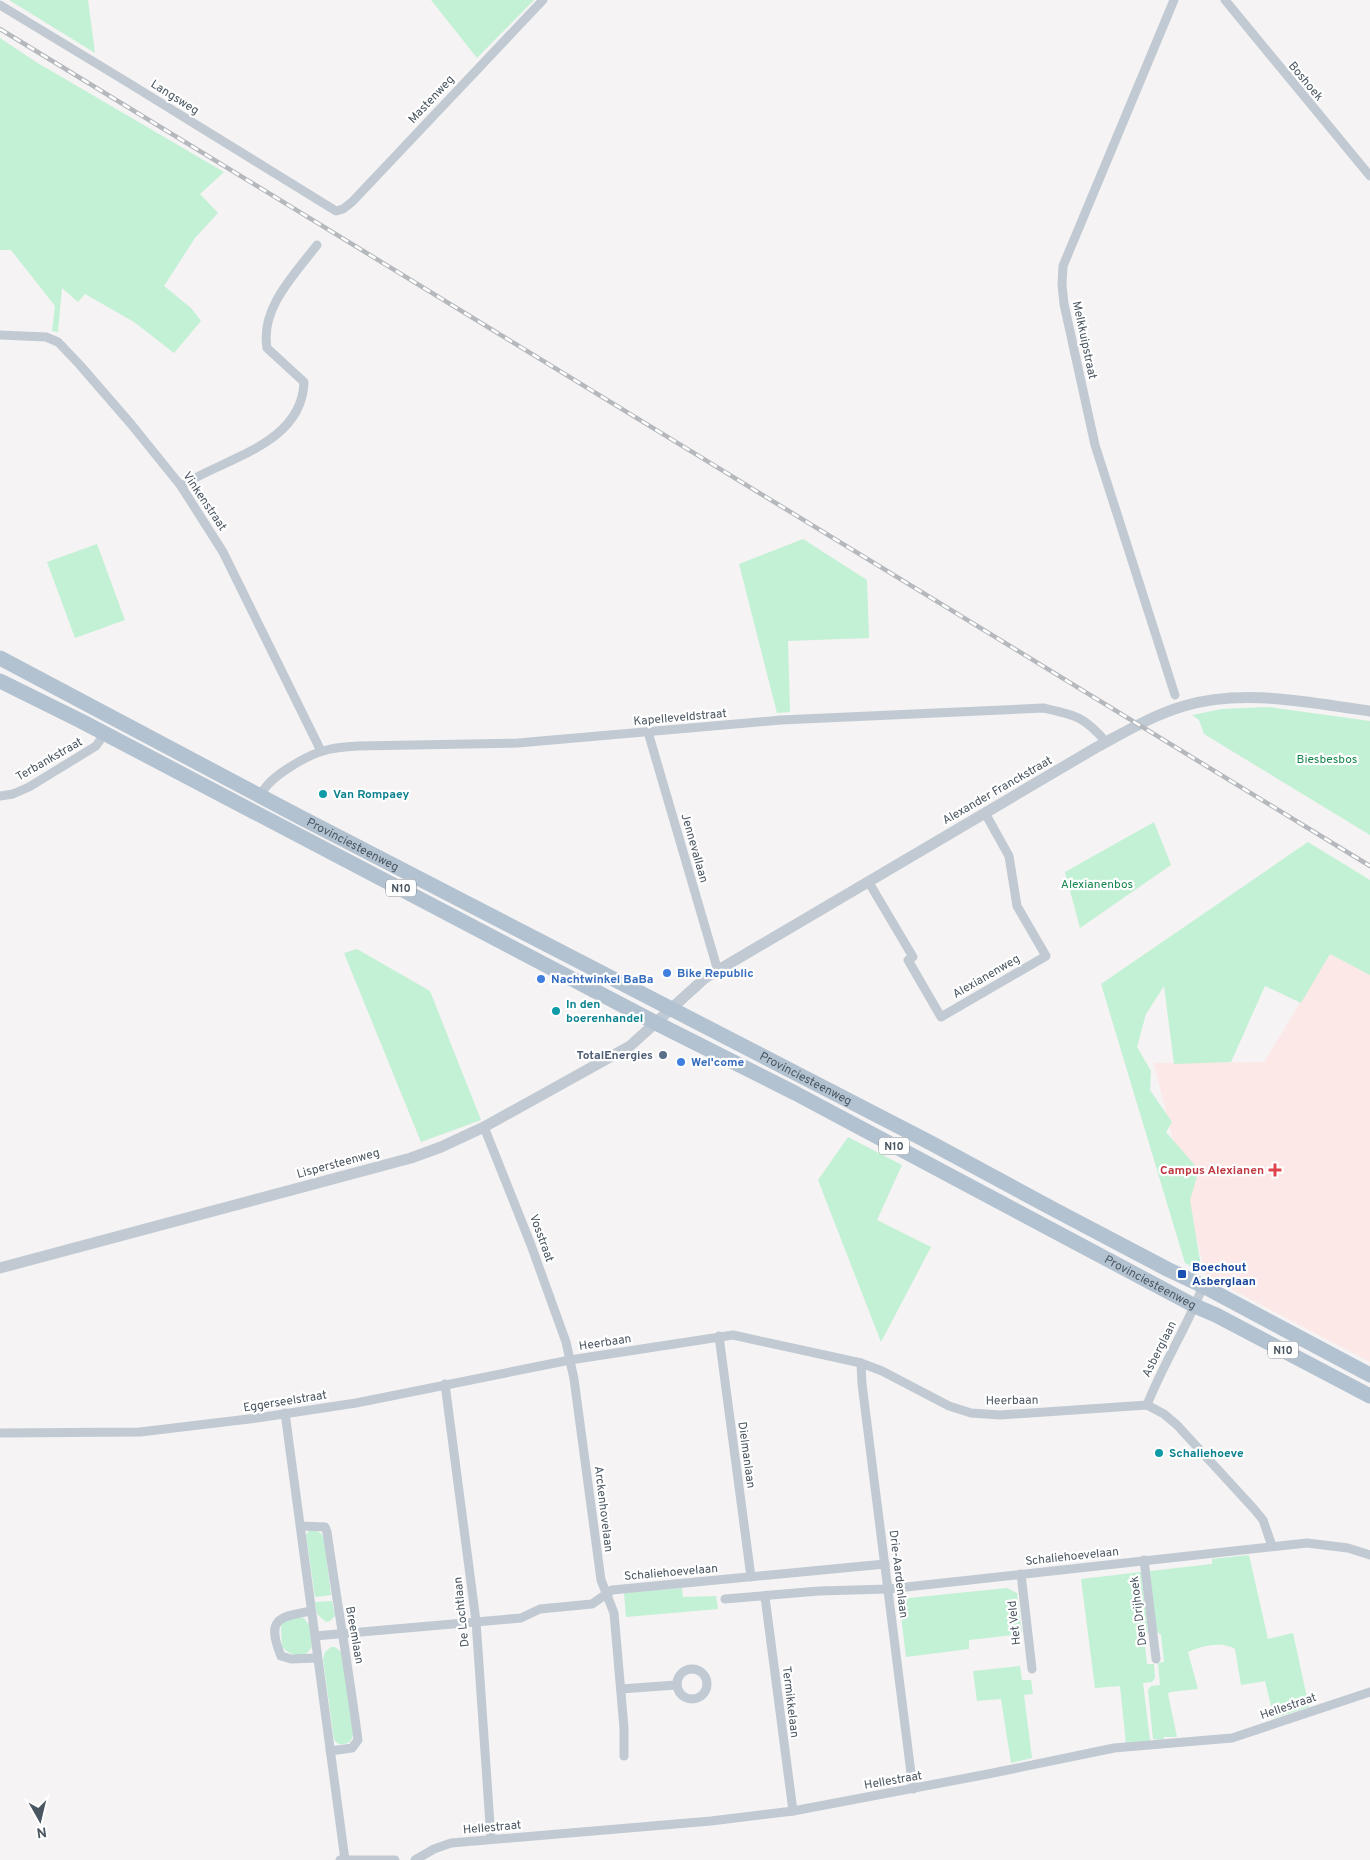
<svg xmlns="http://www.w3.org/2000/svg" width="1370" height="1860" viewBox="0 0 1370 1860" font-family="Overpass,sans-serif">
  <rect width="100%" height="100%" fill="#f5f3f3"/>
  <path fill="#fce8e6" d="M1330 954 1370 975V1362L1206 1276 1154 1063 1264 1062Z"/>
  <g fill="#c3f1d5">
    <path d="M9 0H88L95 53Z"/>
    <path d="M431 0H534L477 58Z"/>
    <path d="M0 38 36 62 224 172 200 194 218 213 195 238 164 286 191 308 201 321 174 353 134 322 85 294 78 302 62 288 58 332 52 331 55 306 11 250H0Z"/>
    <path d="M803 539 867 580 869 638 788 641 790 712 777 713 739 564Z"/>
    <path d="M97 544 125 620 75 638 47 562Z"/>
    <path d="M1268 707 1370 721V835L1204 734 1199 720 1192 715 1222 709Z"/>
    <path d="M1154 822 1171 865 1080 928 1065 872Z"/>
    <path d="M1308 842 1370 880V975L1330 954 1301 1003 1265 986 1231 1062 1174 1064 1164 986 1146 1014 1137 1047 1151 1071 1150 1090 1172 1122 1166 1132 1199 1170 1190 1200 1202 1272 1185 1263 1101 984Z"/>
    <path d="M357 949 430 991 481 1120 421 1142 344 953Z"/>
    <path d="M848 1137 902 1165 877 1220 931 1247 881 1342 818 1180Z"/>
    <path d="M314 1530 322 1534 324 1539 331 1595 315 1597 306 1535 309 1531Z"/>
    <path d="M1249 1555 1268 1639 1293 1633 1309 1707 1274 1718 1265 1681 1241 1685 1235 1649C1221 1641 1202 1646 1188 1652L1198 1689 1170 1692 1168 1694 1177 1737H1164L1163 1740 1153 1739 1148 1690 1151 1686 1160 1685 1158 1663 1164 1662 1161 1635 1156 1631 1150 1571 1212 1564V1559Z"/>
    <path d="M1141 1572 1148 1632 1144 1637 1147 1664H1154L1155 1678 1152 1682 1143 1683 1150 1740 1148 1742 1126 1744 1120 1686 1095 1688 1081 1579Z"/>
    <path d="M682 1588 683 1597 716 1596 718 1609 626 1617 624 1593Z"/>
    <path d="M1007 1588 1017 1593 1022 1634 969 1640V1649L906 1657 899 1599Z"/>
    <path d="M332 1601 335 1616 330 1621 326 1622 317 1614 315 1602Z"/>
    <path d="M295 1617 304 1618 309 1625 312 1647 306 1654C296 1656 290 1655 282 1647L281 1626 285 1620Z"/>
    <path d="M331 1647H335L342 1653 353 1734C352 1742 347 1745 339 1744L334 1740 323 1659 325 1652Z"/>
    <path d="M1020 1666 1022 1680H1031L1033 1694 1024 1695 1032 1758 1011 1763 1001 1699 977 1701 973 1671Z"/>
  </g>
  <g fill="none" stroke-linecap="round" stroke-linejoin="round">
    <g stroke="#c1cad2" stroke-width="9">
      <path d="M1174 0 1063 266 1062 285 1064 304 1095 445 1175 695"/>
      <path d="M1225 0 1370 176"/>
      <path d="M0 5 127 82 336 211 343 209 352 202 543 0"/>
      <path d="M0 335 46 337 58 342 79 364 131 424 181 486 223 552 321 751"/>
      <path d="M181 486C224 458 302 445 304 382L267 348C260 308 295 274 317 245"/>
      <path d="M648 732 718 971"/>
      <path d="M0 796 13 794 29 787 96 746 105 733"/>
      <path d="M261 796C266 778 306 756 323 751 335 747 346 747 358 746L518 743 781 720 1043 708C1075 715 1084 716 1106 742"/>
      <path d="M868 881 913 957 908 960 941 1017 1046 956 1017 906 1009 856 985 813"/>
      <path d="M484 1127 531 1245 566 1342 574 1379 601 1580 614 1613 624 1728V1756"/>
      <path d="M719 1336 751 1577"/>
      <path d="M861 1363 862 1384 913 1789"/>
      <path d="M445 1384 476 1621 491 1839"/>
      <path d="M1147 1405C1163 1364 1187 1327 1203 1286"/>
      <path d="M285 1413 345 1860"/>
      <path d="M0 1433 140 1432 257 1418 356 1403 570 1360 733 1335 861 1363 882 1371 949 1406 971 1413 1000 1415 1147 1405 1164 1414 1177 1425 1254 1509 1263 1520 1272 1546"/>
      <path d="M301 1526 325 1527 327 1532C337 1602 349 1671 358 1740L352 1748 330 1751"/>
      <path d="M1144 1560 1156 1659"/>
      <path d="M1021 1574 1032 1669"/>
      <path d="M765 1597 793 1811"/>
      <path d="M725 1599 819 1591 888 1589 1307 1543 1348 1548 1370 1555"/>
      <path d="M311 1611C278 1617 266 1619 281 1656L291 1659 317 1658"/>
      <path d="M315 1636 521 1618 540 1609 592 1604 612 1590 885 1564"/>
      <circle cx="692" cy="1684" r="15"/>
      <path d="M621 1689 676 1685"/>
      <path d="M340 1860H395"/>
      <path d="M415 1860 434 1849 451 1843 711 1821 793 1811 988 1774 1114 1748 1232 1738 1370 1692"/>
    </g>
    <path stroke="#c1cad2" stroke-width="11" d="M0 1268 411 1158 441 1147 484 1127 630 1046 705 978 1097 747C1125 732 1153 715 1184 706 1244 688 1309 703 1370 711"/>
    <g stroke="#b3c2d1" stroke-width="15">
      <path id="s1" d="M0 658 298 816 929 1142 1055 1210 1167 1269 1203 1286 1370 1375"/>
      <path id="s2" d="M0 681 81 721 656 1023 795 1093 1195 1306 1216 1315 1370 1396"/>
    </g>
    <g stroke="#b5b8bd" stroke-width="4.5">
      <path id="rail" d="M0 29 1370 866"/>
    </g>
    <use href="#rail" stroke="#fff" stroke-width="2.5" stroke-dasharray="8" stroke-linecap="butt"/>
  </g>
  <g fill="#0f9aa8" stroke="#fff" stroke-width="2">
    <circle cx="323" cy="794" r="5"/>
    <circle cx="556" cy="1011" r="5"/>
    <circle cx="1159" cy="1453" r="5"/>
  </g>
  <g fill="#3f7fe0" stroke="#fff" stroke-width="2">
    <circle cx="667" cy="973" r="5"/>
    <circle cx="541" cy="979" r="5"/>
    <circle cx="681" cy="1062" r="5"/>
  </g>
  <circle fill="#5c6f8a" stroke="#fff" stroke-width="2" cx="663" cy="1055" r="5"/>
  <path fill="#e0444e" stroke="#fff" stroke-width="2" d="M1272.5 1162.5h5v5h5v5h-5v5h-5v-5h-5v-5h5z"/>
  <rect fill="#1a4fb4" stroke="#fff" stroke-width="2" x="1177" y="1269" width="10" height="10" rx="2.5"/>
  <g text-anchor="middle" stroke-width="4.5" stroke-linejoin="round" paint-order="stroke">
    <g fill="#fff" stroke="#808990" stroke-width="1">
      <rect x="386" y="879.5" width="30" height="17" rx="4"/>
      <rect x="879" y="1137.5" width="30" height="17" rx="4"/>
      <rect x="1268" y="1341.5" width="30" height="17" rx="4"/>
    </g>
    <g font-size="11" font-weight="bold" fill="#4a5661">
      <text x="401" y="892">N10</text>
      <text x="894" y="1150">N10</text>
      <text x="1283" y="1354">N10</text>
    </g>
    <g font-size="12" fill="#4a5661" stroke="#fff">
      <text transform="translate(1306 81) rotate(50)" y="4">Boshoek</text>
      <text transform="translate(175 97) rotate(32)" y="4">Langsweg</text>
      <text transform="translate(431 99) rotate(-47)" y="4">Mastenweg</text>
      <text transform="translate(1085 340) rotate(78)" y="4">Melkkuipstraat</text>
      <text transform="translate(205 501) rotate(56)" y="4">Vinkenstraat</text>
      <text transform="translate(680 717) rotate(-5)" y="4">Kapelleveldstraat</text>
      <text transform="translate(49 759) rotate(-30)" y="4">Terbankstraat</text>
      <text transform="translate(997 790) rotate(-30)" y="4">Alexander Franckstraat</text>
      <text dy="4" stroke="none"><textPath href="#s1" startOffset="399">Provinciesteenweg</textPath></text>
      <text transform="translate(695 848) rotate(74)" y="4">Jennevallaan</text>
      <text transform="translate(986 976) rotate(-30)" y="4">Alexianenweg</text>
      <text dy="4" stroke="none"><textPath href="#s1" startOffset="909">Provinciesteenweg</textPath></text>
      <text transform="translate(338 1163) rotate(-15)" y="4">Lispersteenweg</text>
      <text transform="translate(542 1238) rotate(70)" y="4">Vosstraat</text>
      <text dy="4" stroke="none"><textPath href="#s2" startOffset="1298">Provinciesteenweg</textPath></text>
      <text transform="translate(605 1342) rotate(-9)" y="4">Heerbaan</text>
      <text transform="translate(1159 1349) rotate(-63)" y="4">Asberglaan</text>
      <text transform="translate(1012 1400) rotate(-1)" y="4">Heerbaan</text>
      <text transform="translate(285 1401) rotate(-9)" y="4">Eggerseelstraat</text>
      <text transform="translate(747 1455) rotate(82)" y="4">Dielmanlaan</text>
      <text transform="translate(604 1509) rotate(83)" y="4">Arckenhovelaan</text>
      <text transform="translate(1072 1556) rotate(-6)" y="4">Schaliehoevelaan</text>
      <text transform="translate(671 1572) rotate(-5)" y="4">Schaliehoevelaan</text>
      <text transform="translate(899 1574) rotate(83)" y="4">Drie-Aardenlaan</text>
      <text transform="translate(1138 1611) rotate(-97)" y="4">Den Drijhoek</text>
      <text transform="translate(461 1612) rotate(-96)" y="4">De Lochtlaan</text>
      <text transform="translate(1014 1623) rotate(-96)" y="4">Het Veld</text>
      <text transform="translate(355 1635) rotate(80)" y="4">Breemlaan</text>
      <text transform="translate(791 1702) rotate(83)" y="4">Termikkelaan</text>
      <text transform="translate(1288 1706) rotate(-19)" y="4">Hellestraat</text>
      <text transform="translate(893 1780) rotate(-10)" y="4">Hellestraat</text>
      <text transform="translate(492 1827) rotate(-5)" y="4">Hellestraat</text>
    </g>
    <g font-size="12" fill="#17864f" stroke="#fff">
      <text x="1327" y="763">Biesbesbos</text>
      <text x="1097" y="888">Alexianenbos</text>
    </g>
    <g font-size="12" font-weight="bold" fill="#0d838f" stroke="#fff" text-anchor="start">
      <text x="333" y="798">Van Rompaey</text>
      <text x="566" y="1008">In den<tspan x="566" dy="14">boerenhandel</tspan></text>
      <text x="1169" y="1457">Schaliehoeve</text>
    </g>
    <g font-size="12" font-weight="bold" fill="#366cbe" stroke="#fff" text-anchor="start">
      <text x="677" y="977">Bike Republic</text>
      <text x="551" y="983">Nachtwinkel BaBa</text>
      <text x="691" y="1066">Wel'come</text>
    </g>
    <g font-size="12" font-weight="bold" fill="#4e5e75" stroke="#fff" text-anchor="end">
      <text x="653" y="1059">TotalEnergies</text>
    </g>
    <g font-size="12" font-weight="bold" fill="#be3a42" stroke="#fff" text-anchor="end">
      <text x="1264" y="1174">Campus Alexianen</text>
    </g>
    <g font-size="12" font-weight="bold" fill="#164399" stroke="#fff" text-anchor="start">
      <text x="1192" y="1271">Boechout<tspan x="1192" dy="14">Asberglaan</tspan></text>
    </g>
  </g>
  <g transform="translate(40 1820) rotate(172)" stroke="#ffffff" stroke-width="4" paint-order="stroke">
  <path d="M0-4L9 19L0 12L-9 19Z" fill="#4a5661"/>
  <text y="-8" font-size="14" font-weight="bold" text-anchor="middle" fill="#4a5661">N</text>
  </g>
</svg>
